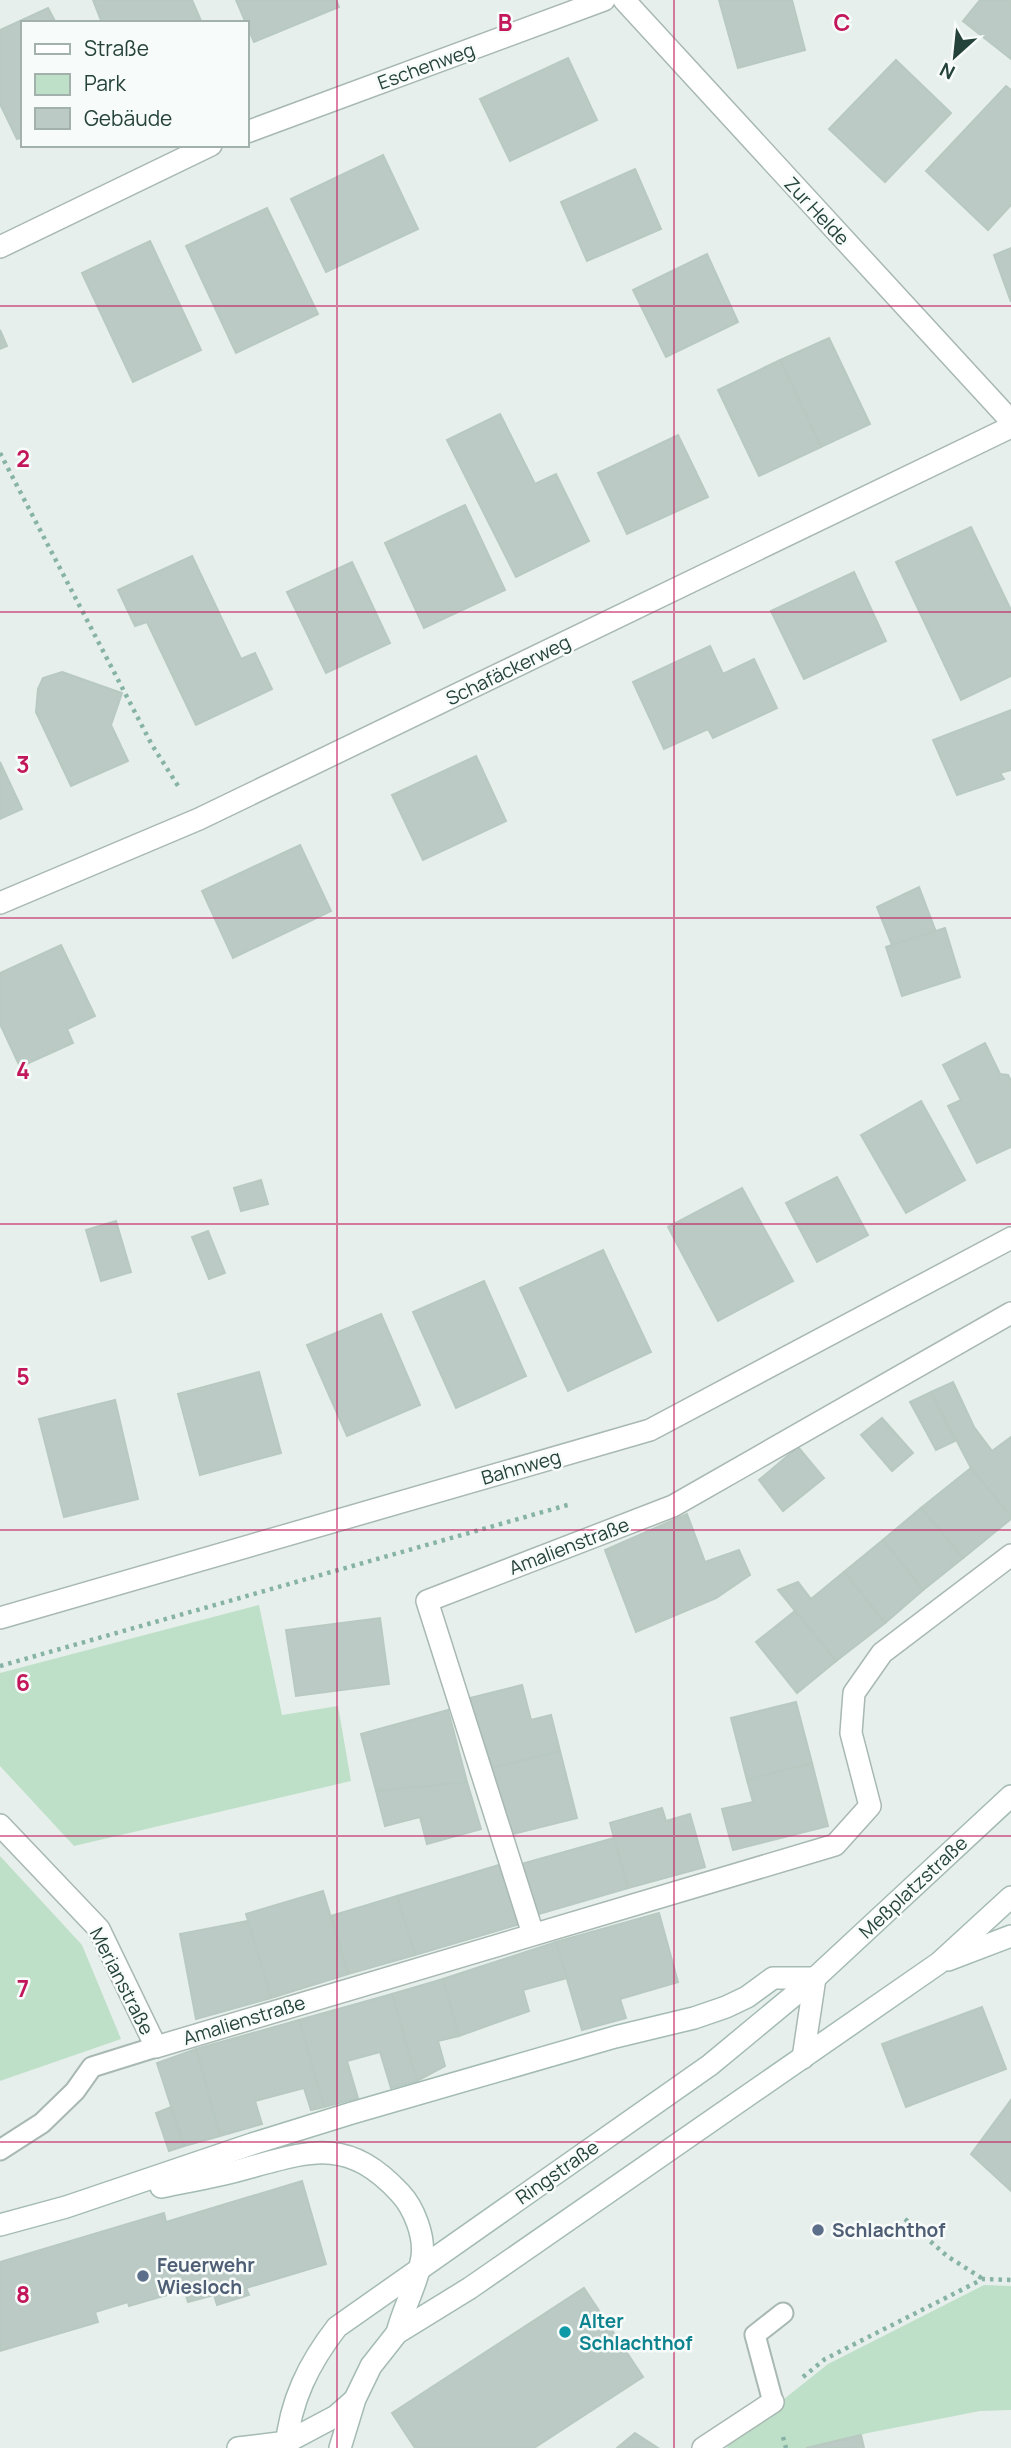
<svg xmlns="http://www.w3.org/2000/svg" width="1011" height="2448" viewBox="0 0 1011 2448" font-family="Manrope,sans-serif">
  <rect width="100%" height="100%" fill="#e6efeb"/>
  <g fill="#bfe0c8">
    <path d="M259 1605 282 1715 338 1706 351 1781 74 1846 0 1766V1673Z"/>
    <path d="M0 1856 82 1945 121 2039 0 2081Z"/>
    <path d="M984 2285 1011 2286V2410L980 2411 868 2433 806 2448H727L729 2437 774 2407 828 2364Z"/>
  </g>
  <g fill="#bbcac4" stroke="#b8c9c2" stroke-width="2">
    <path d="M93 0H192L202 23H102Z"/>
    <path d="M236 0H336L339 7 254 42Z"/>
    <path d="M719 0H792L805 50 738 68Z"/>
    <path d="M980 0H1011V59L963 21Z"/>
    <path d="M48 8 56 23H23V137L17 139 0 104V30Z"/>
    <path d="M568 58 597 120 510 161 480 99Z"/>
    <path d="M896 60 951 113 885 182 829 129Z"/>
    <path d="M1006 86 1011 90V205L988 230 926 171Z"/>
    <path d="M383 155 418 229 326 272 291 199Z"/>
    <path d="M635 169 661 229 587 261 561 202Z"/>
    <path d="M267 208 318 314 236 353 186 246Z"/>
    <path d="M150 241 201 350 133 382 82 273Z"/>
    <path d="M1011 248V302L994 255Z"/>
    <path d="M707 254 738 322 666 357 633 290Z"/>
    <path d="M0 330 7 346 0 349Z"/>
    <path d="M829 338 870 424 821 447 780 360Z"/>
    <path d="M780 360 821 447 759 476 718 390Z"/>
    <path d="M500 414 535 484 556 474 589 541 516 577 447 440Z"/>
    <path d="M678 435 708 497 627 534 598 473Z"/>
    <path d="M465 505 505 590 424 628 385 543Z"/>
    <path d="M971 527 1011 610V676L961 700 896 562Z"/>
    <path d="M192 556 241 659 255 653 272 689 196 725 147 622 135 626 118 590Z"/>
    <path d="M352 562 390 643 326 673 287 592Z"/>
    <path d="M854 572 886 641 804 679 771 611Z"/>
    <path d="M710 646 723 674 754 659 777 708 713 738 708 729 664 749 633 682Z"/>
    <path d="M62 672 122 693 111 725 128 761 71 786 36 712 38 689 43 678Z"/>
    <path d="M1011 710V770L1000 773 1004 779 957 795 933 740Z"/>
    <path d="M476 756 506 821 423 860 392 795Z"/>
    <path d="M0 762 22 809 0 819Z"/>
    <path d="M300 845 331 911 233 958 202 891Z"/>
    <path d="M919 887 936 932 892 945 877 907Z"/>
    <path d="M945 928 960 977 902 996 886 947Z"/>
    <path d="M61 945 95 1016 67 1029 73 1043 20 1067 0 1024V973Z"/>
    <path d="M985 1043 1000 1074 1008 1075 1011 1081V1147L977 1163 948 1106 961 1100 943 1065Z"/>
    <path d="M921 1101 965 1180 906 1213 861 1135Z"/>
    <path d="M837 1177 868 1235 817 1262 786 1203Z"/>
    <path d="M261 1180 268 1204 241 1211 234 1188Z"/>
    <path d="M742 1188 793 1281 718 1321 668 1227Z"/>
    <path d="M116 1221 131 1272 101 1281 86 1230Z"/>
    <path d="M208 1231 225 1273 209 1279 192 1237Z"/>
    <path d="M603 1250 651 1352 568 1391 520 1288Z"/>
    <path d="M484 1281 526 1376 456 1408 413 1312Z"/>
    <path d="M381 1314 420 1405 347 1436 307 1345Z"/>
    <path d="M259 1372 281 1453 200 1475 178 1394Z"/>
    <path d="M953 1382 974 1427 992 1451 1011 1437V1516L971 1468 931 1392Z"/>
    <path d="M931 1392 955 1441 936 1450 910 1402Z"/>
    <path d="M115 1400 138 1499 64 1517 39 1419Z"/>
    <path d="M882 1418 913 1453 892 1471 861 1435Z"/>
    <path d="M798 1447 824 1478 783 1511 759 1480Z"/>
    <path d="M971 1468 1011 1516V1519L963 1558 921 1508Z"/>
    <path d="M921 1508 963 1558 923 1590 883 1540Z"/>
    <path d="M687 1514 705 1562 739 1550 750 1575 716 1598 636 1632 605 1550Z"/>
    <path d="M883 1540 923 1590 885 1623 844 1572Z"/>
    <path d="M844 1572 885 1623 836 1661 778 1590 798 1582 811 1599Z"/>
    <path d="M795 1611 836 1661 797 1693 756 1642Z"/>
    <path d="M380 1618 389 1684 296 1696 286 1630Z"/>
    <path d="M522 1685 531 1720 551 1715 560 1751 488 1769 470 1698Z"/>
    <path d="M796 1702 812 1763 747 1780 731 1718Z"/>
    <path d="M448 1710 467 1782 376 1791 361 1734Z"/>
    <path d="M560 1751 577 1818 505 1836 488 1769Z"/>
    <path d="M812 1763 828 1826 733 1850 722 1809 753 1802 747 1780Z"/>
    <path d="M467 1782 481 1829 427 1844 420 1817 385 1826 376 1791Z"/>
    <path d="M662 1808 666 1821 690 1814 705 1867 628 1888 610 1823Z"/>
    <path d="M614 1838 628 1888 532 1916 518 1865Z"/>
    <path d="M502 1864 520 1924 415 1955 397 1896Z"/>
    <path d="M323 1891 348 1974 271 1998 246 1914Z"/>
    <path d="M397 1896 415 1955 348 1974 331 1916Z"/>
    <path d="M659 1913 678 1982 620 1999 626 2018 582 2030 556 1942Z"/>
    <path d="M248 1921 271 1998 196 2019 180 1934Z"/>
    <path d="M556 1942 567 1978 523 1990 529 2011 459 2036 443 1979Z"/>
    <path d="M443 1979 459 2036 438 2041 445 2066 417 2081 392 1994Z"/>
    <path d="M392 1994 417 2081 391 2088 380 2052 347 2061 358 2098 324 2107 299 2020Z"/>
    <path d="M982 2007 1006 2069 906 2107 882 2044Z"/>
    <path d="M299 2020 324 2107 311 2110 304 2088 255 2101 262 2124 220 2136 196 2049Z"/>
    <path d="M196 2049 220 2136 184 2146 157 2063Z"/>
    <path d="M1011 2100V2191L971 2154Z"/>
    <path d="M171 2107 184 2146 169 2151 156 2113Z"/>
    <path d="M302 2181 326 2264 246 2288 249 2295 217 2305 214 2295 188 2302 184 2290 129 2306 128 2302 95 2312 98 2322 0 2351V2262L164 2213 166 2222Z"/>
    <path d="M584 2288 643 2377 534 2448H415L392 2413Z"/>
    <path d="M635 2433 658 2448H617Z"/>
    <path d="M861 2435 864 2448H806Z"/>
  </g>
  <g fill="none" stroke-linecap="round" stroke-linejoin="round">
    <g stroke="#a8b8b2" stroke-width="23">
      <g id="lane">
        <path d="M0 2150 42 2123 75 2091 92 2067 156 2047"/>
        <path d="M773 2402 755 2335 783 2313"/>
      </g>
    </g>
    <g stroke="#a8b8b2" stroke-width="24">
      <g id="street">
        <path d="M624 0 1011 421"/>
        <path d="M247 132 604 0"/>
        <path d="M0 247 211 145"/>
        <path d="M0 903 199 819 1011 427"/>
        <path d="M0 1618 650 1430 1011 1238"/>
        <path d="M0 1825 99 1929 156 2047 835 1845 870 1806 851 1733 854 1693 882 1653 1011 1555"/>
        <path d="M533 1934 427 1601 673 1506 1011 1313"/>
        <path d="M803 2058 815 1978"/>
        <path d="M703 2448 773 2402"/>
      </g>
    </g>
    <g stroke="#a4bbb3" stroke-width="24">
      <g id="secondary">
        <path d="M948 1960 1011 1936"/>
        <path d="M161 2187C188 2181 217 2177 244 2169 310 2151 347 2136 400 2193 414 2208 425 2236 422 2257 418 2283 403 2308 397 2333"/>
        <path d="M0 2225 66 2207 252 2144 352 2113 615 2037 694 2018 726 2007 747 1997 773 1978H815"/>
        <path d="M238 2448 287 2442 336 2416 353 2401"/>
        <path d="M286 2448C290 2401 309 2363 337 2327L710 2065 815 1978 1011 1796"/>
        <path d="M340 2448 355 2399 371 2366 397 2333 470 2288 939 1963 1011 1897"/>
      </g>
    </g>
    <g stroke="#86b3a5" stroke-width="4.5" stroke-dasharray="3.5 5" stroke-linecap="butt">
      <path d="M0 453 152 745 180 789"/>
      <path d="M0 1666 571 1504"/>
      <path d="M905 2219 947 2256 983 2279"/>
      <path d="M803 2377 825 2359 983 2279 1011 2280"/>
      <path d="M783 2437 786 2448"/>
    </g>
    <use href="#lane" stroke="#fff" stroke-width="19"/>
    <use href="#street" stroke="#fff" stroke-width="21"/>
    <use href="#secondary" stroke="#fff" stroke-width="21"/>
  </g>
  <path fill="none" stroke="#c2185b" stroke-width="2" stroke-opacity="0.55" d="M337 0V2448M674 0V2448M0 306H1011M0 612H1011M0 918H1011M0 1224H1011M0 1530H1011M0 1836H1011M0 2142H1011"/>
  <g fill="#5c6f8a" stroke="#f7fbf9" stroke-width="2.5">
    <circle cx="818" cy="2230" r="7"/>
    <circle cx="143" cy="2276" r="7"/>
  </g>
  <circle fill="#0f9aa8" stroke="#f7fbf9" stroke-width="2.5" cx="565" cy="2332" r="7"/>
  <g text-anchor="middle" stroke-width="5" stroke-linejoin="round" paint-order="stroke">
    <g font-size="19" fill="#24423a" stroke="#f7fbf9">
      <text transform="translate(426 66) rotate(-20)" y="7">Eschenweg</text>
      <text transform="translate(817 211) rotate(47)" y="7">Zur Helde</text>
      <text transform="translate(508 670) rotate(-26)" y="7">Schafäckerweg</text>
      <text transform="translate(521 1467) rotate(-16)" y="7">Bahnweg</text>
      <text transform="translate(569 1546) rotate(-21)" y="7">Amalienstraße</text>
      <text transform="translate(913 1887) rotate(-43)" y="7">Meßplatzstraße</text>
      <text transform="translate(122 1981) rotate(63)" y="7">Merianstraße</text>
      <text transform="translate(244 2020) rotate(-17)" y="7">Amalienstraße</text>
      <text transform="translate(557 2172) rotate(-35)" y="7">Ringstraße</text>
    </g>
    <g font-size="19" font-weight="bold" fill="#4e5e75" stroke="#f7fbf9" text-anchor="start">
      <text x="832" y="2237">Schlachthof</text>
      <text x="157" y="2272">Feuerwehr<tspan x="157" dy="22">Wiesloch</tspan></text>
    </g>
    <g font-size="19" font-weight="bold" fill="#0d838f" stroke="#f7fbf9" text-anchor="start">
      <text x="579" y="2328">Alter<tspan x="579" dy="22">Schlachthof</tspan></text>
    </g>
  </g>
  <g font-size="23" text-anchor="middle" font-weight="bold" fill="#c2185b" stroke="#f7fbf9" stroke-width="5" stroke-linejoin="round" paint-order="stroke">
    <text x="505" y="31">B</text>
    <text x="842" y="31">C</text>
    <text x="23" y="467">2</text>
    <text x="23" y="773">3</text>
    <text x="23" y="1079">4</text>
    <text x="23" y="1385">5</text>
    <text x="23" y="1691">6</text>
    <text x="23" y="1997">7</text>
    <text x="23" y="2303">8</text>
  </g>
  <rect x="21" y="21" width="228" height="126" fill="#f7fbf9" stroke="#a3b1ad" stroke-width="2"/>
  <rect x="35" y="44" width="35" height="10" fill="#ffffff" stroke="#a3b1ad" stroke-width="2"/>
  <text x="84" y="56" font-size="21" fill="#24423a">Straße</text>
  <rect x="35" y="74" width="35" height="21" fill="#bfe0c8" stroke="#a3b1ad" stroke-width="2"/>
  <text x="84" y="91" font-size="21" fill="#24423a">Park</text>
  <rect x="35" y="108" width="35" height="21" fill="#bbcac4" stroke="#a3b1ad" stroke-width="2"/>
  <text x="84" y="126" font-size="21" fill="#24423a">Gebäude</text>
  <g transform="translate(955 56) rotate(207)" stroke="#f7fbf9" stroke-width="5" paint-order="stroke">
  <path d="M0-5L12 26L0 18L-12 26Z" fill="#24423a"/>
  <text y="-10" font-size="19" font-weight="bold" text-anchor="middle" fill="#24423a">N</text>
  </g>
</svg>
